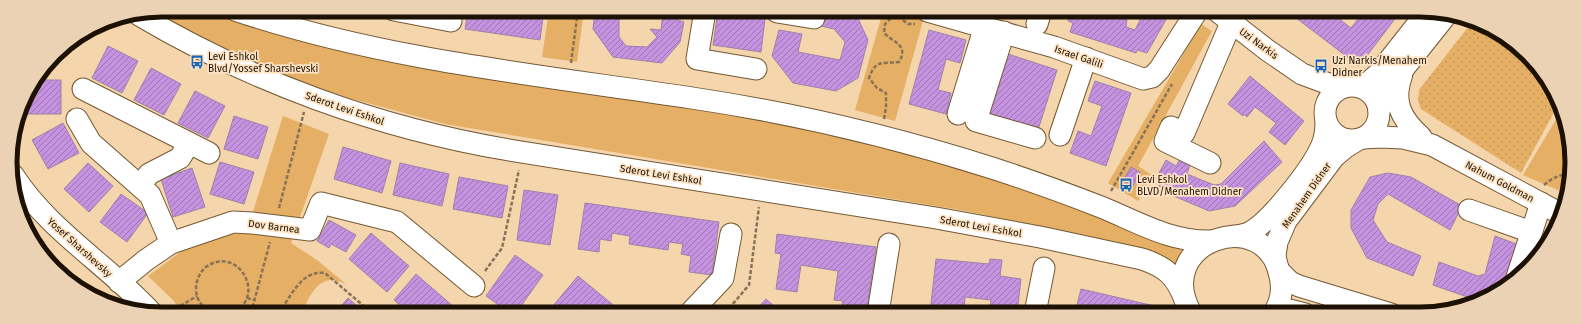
<svg xmlns="http://www.w3.org/2000/svg" width="1582" height="324" viewBox="0 0 1582 324" font-family="'Fira Sans',sans-serif">
  <defs>
    <pattern id="grass-dots" width="8" height="8" patternUnits="userSpaceOnUse"><rect width="8" height="8" fill="#e5af66"/><path d="M2 2h.1M6 6h.1" fill="none" stroke="#c49657" stroke-width="1.8" stroke-linecap="round"/></pattern>
    <pattern id="building-hatch" width="6" height="6" patternUnits="userSpaceOnUse"><rect width="6" height="6" fill="#c592e0"/><path d="M-1 1l2-2M0 6l6-6M5 7l2-2" fill="none" stroke="#9f76b3"/></pattern>
  </defs>
  <rect width="100%" height="100%" fill="#f4d5ac"/>
  <path fill="url(#grass-dots)" d="M1472 22 1496 30 1540 69 1558 105 1521 173 1421 109 1418 101 1419 90Z"/>
  <g fill="#e5af66">
    <path d="M162 10H214L243 21 334 49 377 59 505 81 730 115 804 129 878 145 965 168 1048 198 1143 236 1182 250 1174 268 1047 228 966 211 445 124 349 98 297 81 247 60 153 12Z"/>
    <path d="M549 10H584L577 62 542 57Z"/>
    <path d="M883 11H893L924 17 895 121 855 110Z"/>
    <path d="M1201 24 1212 31 1138 166 1152 175 1138 201 1108 183Z"/>
    <path d="M1561 111 1567 122 1571 182 1567 194 1523 175Z"/>
    <path d="M283 116 329 134 291 243 317 260 346 284C341 282 336 280 330 280 316 281 306 301 303 313H182L173 300 148 276 183 250 229 233 246 234Z"/>
  </g>
  <g fill="url(#building-hatch)" stroke="#9c83a9">
    <path d="M468 10H490L493 11 492 13 507 15 515 10H544L540 40 465 29Z"/>
    <path d="M595 10H619V37L626 46 647 47 657 37 650 29 661 30 663 12 678 14 677 20 684 22 680 42 662 63 613 57 593 29Z"/>
    <path d="M718 11H766L761 52 713 45Z"/>
    <path d="M824 11H841L856 14 868 40 858 78 836 91 793 83 772 56 779 30 802 34 798 52 840 60 845 42 834 29 821 26Z"/>
    <path d="M1071 11H1096L1127 20 1126 27 1135 30 1144 12 1142 11H1164L1168 16 1147 53 1137 50 1136 53 1070 32 1073 23 1068 21Z"/>
    <path d="M1287 11H1329L1351 28 1364 11H1401L1359 66Z"/>
    <path d="M929 30 966 40 960 63 946 59 938 90 951 93 946 114 909 104Z"/>
    <path d="M108 46 138 61 122 93 92 78Z"/>
    <path d="M1008 54 1057 70 1038 130 988 114Z"/>
    <path d="M151 68 181 84 164 115 134 100Z"/>
    <path d="M1250 76 1304 121 1285 145 1269 132 1276 123 1255 107 1247 117 1244 114 1243 116 1228 104Z"/>
    <path d="M36 80H61V114H26V95Z"/>
    <path d="M1095 81 1131 93 1106 166 1070 153 1078 131 1091 136 1102 106 1088 101Z"/>
    <path d="M195 91 225 106 208 138 178 123Z"/>
    <path d="M234 116 268 127 258 159 224 149Z"/>
    <path d="M63 123 79 153 48 169 32 140Z"/>
    <path d="M1264 141 1282 162 1235 206 1209 211 1169 194 1171 191 1159 186 1164 177 1159 173 1166 160 1176 166 1180 159 1190 164 1187 174 1214 185 1221 184Z"/>
    <path d="M343 147 391 161 382 193 334 179Z"/>
    <path d="M220 162 254 172 244 204 210 194Z"/>
    <path d="M88 163 113 186 89 212 64 189Z"/>
    <path d="M400 163 449 174 442 206 393 195Z"/>
    <path d="M1131 167 1140 172 1133 186 1123 181Z"/>
    <path d="M192 168 205 207 173 217 161 179Z"/>
    <path d="M1388 173 1411 177 1462 206 1450 230 1388 194 1378 204 1373 220 1387 242 1421 256 1413 276 1367 258 1351 228V210L1370 177Z"/>
    <path d="M459 177 508 186 502 218 453 209Z"/>
    <path d="M524 190 558 195 550 245 517 240Z"/>
    <path d="M121 194 148 213 127 242 100 222Z"/>
    <path d="M585 203 719 222 712 275 689 272 691 256 681 254 683 244 669 242 668 250 629 244 630 236 612 233 611 241 600 239 599 252 578 249Z"/>
    <path d="M329 220 356 235 346 252 331 244 329 248 317 241Z"/>
    <path d="M371 233 409 266 387 292 349 259Z"/>
    <path d="M777 234 876 247 867 309 842 305 843 301 834 300 838 271 801 265 797 292 776 289 781 254 775 253Z"/>
    <path d="M1495 236 1519 245 1506 285 1500 289 1492 288 1483 294 1481 300 1479 301 1433 285 1439 262 1478 276 1485 274Z"/>
    <path d="M515 255 543 275 516 313H510L486 296Z"/>
    <path d="M936 259 989 264 990 259 1002 260 1000 276 1021 279 1017 313H989L991 300 965 297 964 310 956 309V313H930Z"/>
    <path d="M416 274 454 307 448 313H409L394 300Z"/>
    <path d="M578 276 623 313H547Z"/>
    <path d="M1081 289 1172 310V313H1075Z"/>
    <path d="M348 298 365 313H335Z"/>
    <path d="M766 299 782 313H753Z"/>
  </g>
  <g fill="none" stroke-linecap="round" stroke-linejoin="round">
    <g stroke="#745934" stroke-width="23">
      <g id="minor">
        <path d="M235 10C383 60 539 75 692 98 793 113 894 137 992 168 1029 180 1065 193 1101 207 1138 222 1170 242 1211 241"/>
        <path d="M394 10 451 21"/>
        <path d="M705 11 697 59 756 69"/>
        <path d="M777 11V12L814 18"/>
        <path d="M927 11 1054 47 1143 79 1152 77 1159 70 1197 11"/>
        <path d="M1217 11 1267 50 1302 74 1329 84 1348 86"/>
        <path d="M139 15C252 82 379 128 509 150L936 218 1040 237 1142 259C1166 267 1176 276 1185 300"/>
        <path d="M1037 24 1041 11"/>
        <path d="M1004 32 976 121 1035 138"/>
        <path d="M1402 74C1392 101 1400 118 1421 137"/>
        <circle cx="1352" cy="113" r="27"/>
        <path d="M1357 86 1369 82 1379 73 1428 11"/>
        <path d="M83 89 209 153"/>
        <path d="M1379 110 1389 87 1447 14"/>
        <path d="M958 114 985 26"/>
        <path d="M77 119 91 143 150 195 171 243"/>
        <path d="M1060 135 1086 58"/>
        <path d="M1363 138 1381 137 1403 138 1432 145 1561 214"/>
        <path d="M1210 163 1165 141 1171 127 1184 133 1231 23"/>
        <path d="M13 175C49 231 108 265 152 313"/>
        <path d="M140 186 149 174 180 158 189 143"/>
        <path d="M1469 210 1531 232"/>
        <path d="M1234 236C1238 236 1243 235 1246 234 1268 226 1313 167 1322 145 1325 138 1326 129 1326 121"/>
        <path d="M1277 265 1275 256 1277 242 1286 221 1334 157 1346 147 1359 139"/>
        <path d="M1280 272 1290 282 1299 286 1391 314"/>
        <path d="M1517 277 1541 203"/>
        <path d="M119 282 146 260 171 243 233 222 252 223 310 230 321 203 397 222 474 286"/>
        <path d="M690 313 723 278 731 234"/>
        <path d="M878 313 889 244"/>
        <path d="M1035 313 1044 268"/>
        <path d="M1191 313C1151 241 1266 203 1280 276 1283 289 1281 303 1273 314"/>
        <path d="M1277 314 1289 310 1305 314"/>
      </g>
    </g>
    <g stroke="#887357" stroke-width="2.5" stroke-dasharray="4 2" stroke-linecap="butt">
      <path d="M571 63 578 10"/>
      <path d="M884 119 886 107V93L877 88 869 78C876 59 881 64 899 62 909 45 894 43 884 33L885 24 891 18 898 16 908 24H915"/>
      <path d="M1544 185C1552 178 1560 175 1570 173"/>
      <path d="M1111 191 1172 84"/>
      <path d="M279 208 304 112"/>
      <path d="M485 271 502 248 519 170"/>
      <path d="M247 298 254 300"/>
      <path d="M170 312 197 296"/>
      <path d="M212 313C203 308 196 300 196 289 196 280 200 272 206 267 238 244 268 297 232 313"/>
      <path d="M251 313 270 242"/>
      <path d="M278 313C292 297 300 270 325 273L372 313"/>
      <path d="M725 313 749 285 759 207"/>
    </g>
    <use href="#minor" stroke="#fff" stroke-width="21"/>
  </g>
  <defs>
    <g id="bus-bare" transform="scale(1.08)"><path d="M-5-6H5V4H4V6H2V4H-2V6H-4V4H-5ZM-3.5-4V0h7V-4ZM-3.5 1.2v1.5H-2V1.2ZM2 1.2v1.5H3.5V1.2Z" fill="#1a65b5" stroke="#fde3c3" stroke-width="2.5" paint-order="stroke"/></g>
  </defs>
  <g fill-rule="evenodd">
    <use href="#bus-bare" x="197" y="62"/>
    <use href="#bus-bare" x="1321" y="66"/>
    <use href="#bus-bare" x="1126" y="185"/>
  </g>
  <g text-anchor="middle" stroke-width="3.5" stroke-linejoin="round" paint-order="stroke">
    <g font-size="10" fill="#1c1103" stroke="#fde3c3">
      <text transform="translate(1259 43) rotate(36)" y="4">Uzi Narkis</text>
      <text transform="translate(1079 56) rotate(19)" y="4">Israel Galili</text>
      <text transform="translate(345 108) rotate(19)" y="4">Sderot Levi Eshkol</text>
      <text transform="translate(661 174) rotate(9)" y="4">Sderot Levi Eshkol</text>
      <text transform="translate(1500 181) rotate(28)" y="4">Nahum Goldman</text>
      <text transform="translate(1306 195) rotate(-55)" y="4">Menahem Didner</text>
      <text transform="translate(274 226) rotate(7)" y="4">Dov Barnea</text>
      <text transform="translate(981 226) rotate(10)" y="4">Sderot Levi Eshkol</text>
      <text transform="translate(80 247) rotate(42)" y="4">Yosef Sharshevsky</text>
    </g>
    <g font-size="10" fill="#1c1103" stroke="#fde3c3" text-anchor="start">
      <text x="208" y="60">Levi Eshkol<tspan x="208" dy="12">Blvd/Yossef Sharshevski</tspan></text>
      <text x="1332" y="64">Uzi Narkis/Menahem<tspan x="1332" dy="12">Didner</tspan></text>
      <text x="1137" y="183">Levi Eshkol<tspan x="1137" dy="12">BLVD/Menahem Didner</tspan></text>
    </g>
  </g>
  <path d="M0 0H1582V324H0ZM162 17H1420A145 145 0 0 1 1565 162V162A145 145 0 0 1 1420 307H162A145 145 0 0 1 17 162V162A145 145 0 0 1 162 17Z" fill="#ebd2b4" fill-rule="evenodd"/>
  <path fill="none" stroke="#1c1103" stroke-width="5" d="M162 17H1420A145 145 0 0 1 1565 162V162A145 145 0 0 1 1420 307H162A145 145 0 0 1 17 162V162A145 145 0 0 1 162 17Z"/>
</svg>
